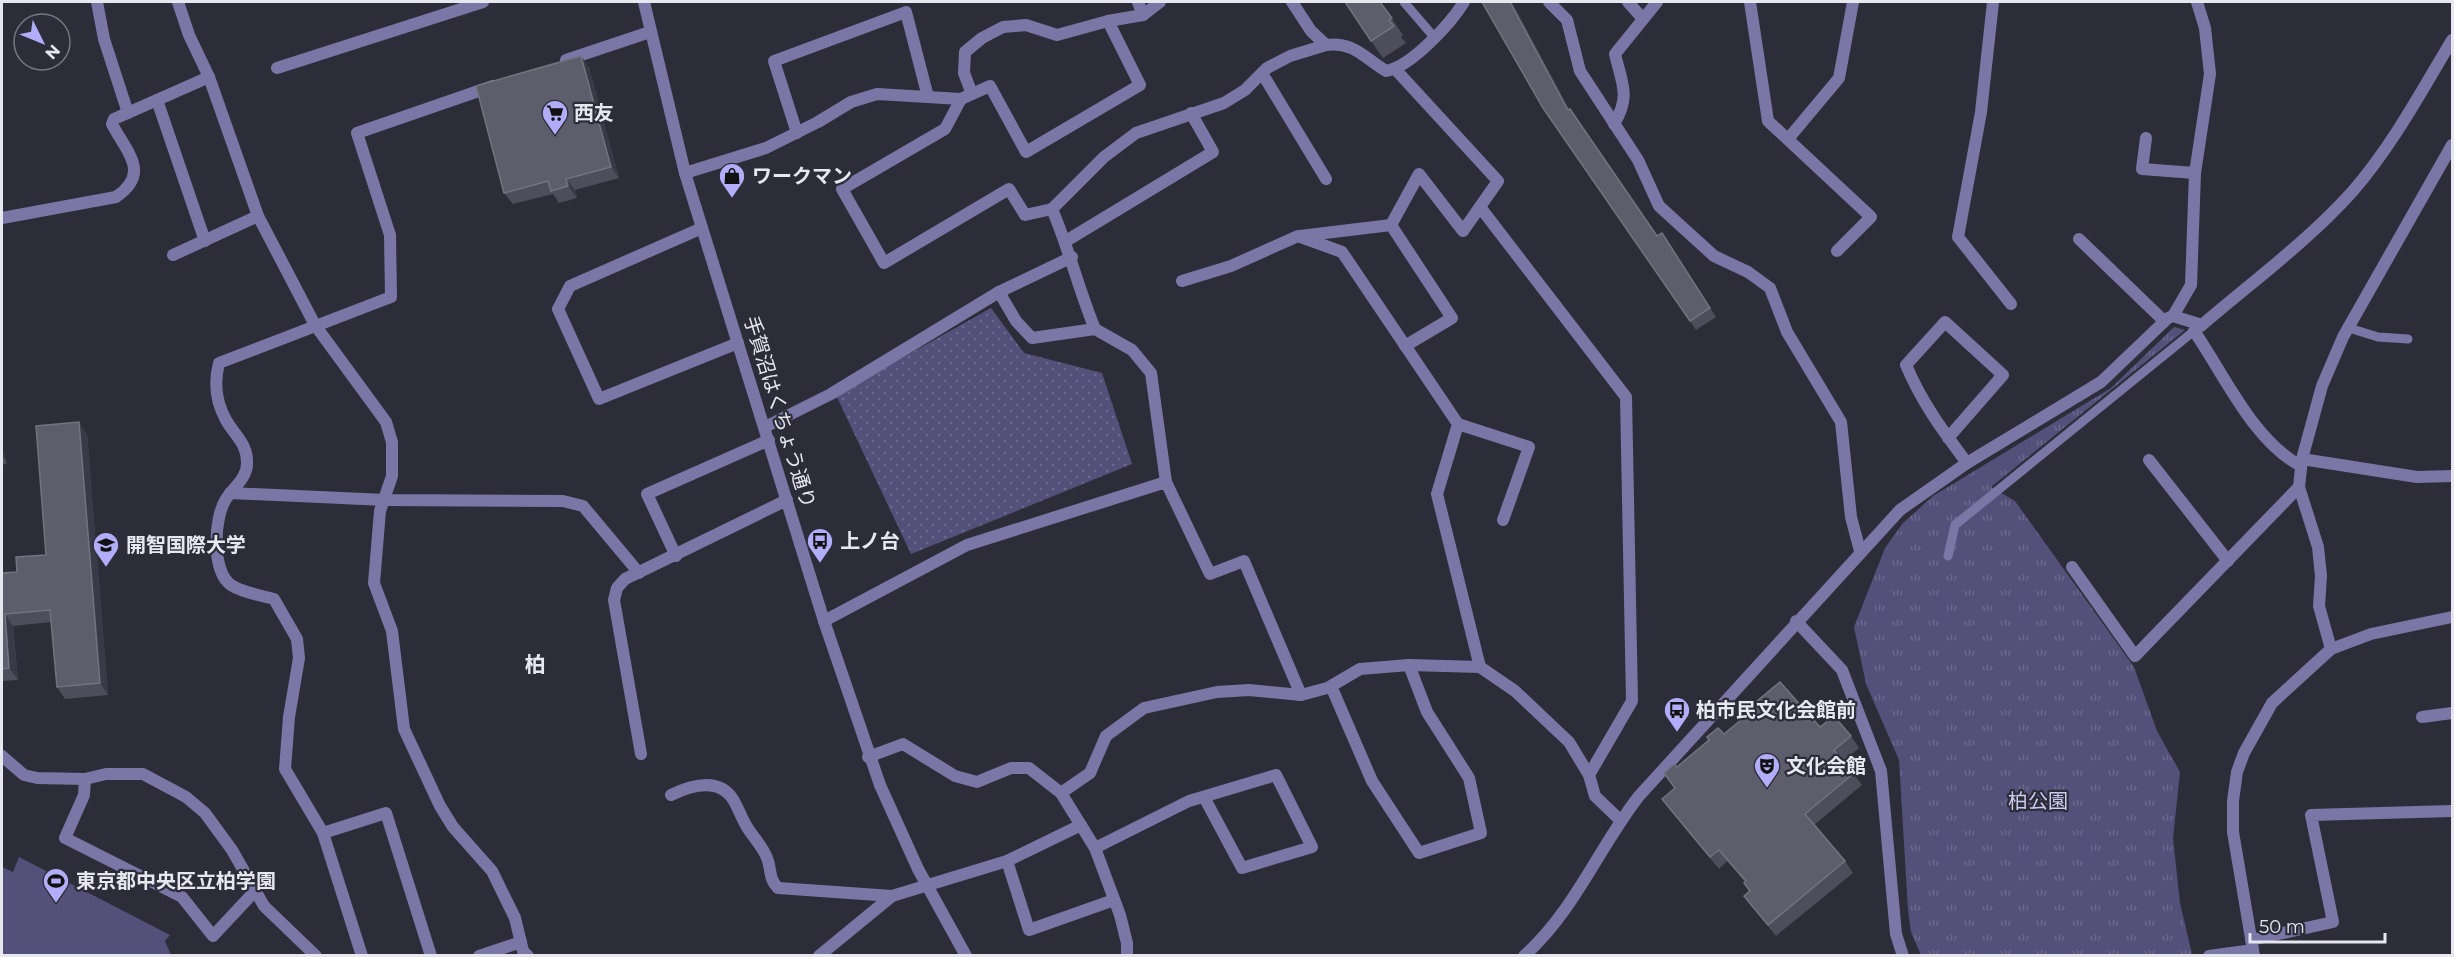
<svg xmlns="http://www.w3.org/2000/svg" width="2454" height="957" viewBox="0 0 2454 957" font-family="Montserrat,'Noto Sans JP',sans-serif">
  <defs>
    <pattern id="grass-dots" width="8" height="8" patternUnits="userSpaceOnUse" patternTransform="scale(1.5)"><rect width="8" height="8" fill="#53507a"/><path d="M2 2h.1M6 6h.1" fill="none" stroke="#6c698d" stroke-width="1.8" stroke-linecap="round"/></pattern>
    <pattern id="park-tufts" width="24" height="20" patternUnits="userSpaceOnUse" patternTransform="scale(1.5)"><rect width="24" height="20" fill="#53507a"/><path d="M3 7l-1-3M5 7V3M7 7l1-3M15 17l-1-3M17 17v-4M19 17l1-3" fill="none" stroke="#6c698d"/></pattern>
  </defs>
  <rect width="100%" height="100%" fill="#2d2d3a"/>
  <path fill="url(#grass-dots)" d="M991 308 1024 353 1102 373 1132 464 911 554 836 395Z"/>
  <path fill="url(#park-tufts)" d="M2174 327 2185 330 1991 487 2015 501 2134 667 2157 731 2180 772 2173 838 2180 903 2192 954 1921 955 1911 932 1908 910 1899 760 1866 684 1854 627 1885 548 1903 523 1933 496 2111 388Z"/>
  <path fill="#53507a" d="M19 857 170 935 165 941 171 955H2V867L13 872Z"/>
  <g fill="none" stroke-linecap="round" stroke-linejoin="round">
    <g stroke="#7a77a7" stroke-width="9">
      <path d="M1404 2 1434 37"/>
      <path d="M2349 328 2378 337 2408 339"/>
      <path d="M1948 556 1955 525 2194 331"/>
    </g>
    <g stroke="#7a77a7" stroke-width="12">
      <path d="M97 2 104 39 128 113"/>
      <path d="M178 2 189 35 209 77 258 216 315 325 386 422 392 442V476L380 511 374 583 392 631 404 729 440 806 453 827 492 871 515 918 523 951 528 956"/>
      <path d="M1138 2 1143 15"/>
      <path d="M1549 2 1567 20 1580 71 1638 160 1659 206 1714 256 1748 272 1770 288 1787 332 1841 422 1851 517 1860 551"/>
      <path d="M1628 2 1643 19"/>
      <path d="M1750 2 1768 121 1871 217 1837 251"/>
      <path d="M1993 2 1981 112 1958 237 2011 304"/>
      <path d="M1326 45C1352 41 1365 58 1386 71 1411 67 1451 23 1464 2"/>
      <path d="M566 60 650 32"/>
      <path d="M277 68 483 2"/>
      <path d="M1262 73 1326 179"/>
      <path d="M972 94 990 86 1026 152 1140 85 1108 21"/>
      <path d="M961 99 945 129 842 189 884 263 1009 189 1025 215 1052 209"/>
      <path d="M157 100 205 241"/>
      <path d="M1614 124C1631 96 1622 84 1615 54L1657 2"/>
      <path d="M797 133 774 61 906 12 928 97"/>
      <path d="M2146 138 2142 169 2195 173"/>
      <path d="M1788 139 1839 78 1853 2"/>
      <path d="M685 173 766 148 818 122 851 102 877 94 961 99 972 94 964 73 965 52 982 38 1003 27 1026 25 1057 35 1108 21 1143 15 1160 2"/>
      <path d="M1480 207 1626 397 1632 701 1589 775 1595 796 1620 820"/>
      <path d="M2 218 116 197C151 173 127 153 112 124L114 119 209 77"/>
      <path d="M1391 225 1419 174 1463 231 1498 181 1396 70"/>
      <path d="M702 228 570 286 558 309 599 399 738 343"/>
      <path d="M1300 236 1391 225 1452 318 1405 346"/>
      <path d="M2079 239 2164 321"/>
      <path d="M1066 241 1213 152 1191 113"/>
      <path d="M173 255 258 216"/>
      <path d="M1182 281 1231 266 1298 236 1342 252 1458 424 1437 494 1480 667 1409 665"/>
      <path d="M999 292 1016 321 1032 338 1095 329 1132 350 1151 373 1166 482"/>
      <path d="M2173 316 2191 285 2195 173 2210 74 2205 28 2197 2"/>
      <path d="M2202 325 2194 331C2224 374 2253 441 2301 466"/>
      <path d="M1095 329C1079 290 1069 249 1052 209L1104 157 1136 133 1224 103 1245 90 1267 68 1290 56 1326 45 1311 31 1292 2"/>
      <path d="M1458 424 1529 447 1503 520"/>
      <path d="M765 427 831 394 999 292 1072 257"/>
      <path d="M1948 438 2003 375 1945 322 1906 365C1922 403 1943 431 1967 463"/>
      <path d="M2302 459 2417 477 2452 476"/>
      <path d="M2149 460 2228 561"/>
      <path d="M230 493 385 500 563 501 583 506 639 573"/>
      <path d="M676 556 647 494 769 440"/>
      <path d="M2072 567 2135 656 2299 487"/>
      <path d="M824 621 967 545 1166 482 1210 574 1244 561 1301 695 1249 690 1217 692 1144 708 1106 736 1090 773 1061 793"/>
      <path d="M2331 649 2319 606 2321 576 2318 547 2299 487 2302 459 2322 386 2343 337 2452 145"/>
      <path d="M1480 667 1515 691 1569 742 1589 775"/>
      <path d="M1301 695 1327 688 1331 686 1360 669 1409 665 1427 712 1469 778 1481 833 1419 853 1372 781 1331 686"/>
      <path d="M2422 717 2452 713"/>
      <path d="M641 754 614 600 617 588 625 579 787 500"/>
      <path d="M2 756 24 775 37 778 85 779 106 774H143L186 797 205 813 232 850 264 906 316 956"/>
      <path d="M868 757 903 744 955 776 977 782 1011 768H1029L1061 793 1095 848 1120 915 1127 943V956"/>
      <path d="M85 779 84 795 65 838 182 897 213 936 254 892"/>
      <path d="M671 795C692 785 720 777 734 801 739 810 742 819 747 827 753 837 763 847 767 858 772 870 768 878 778 888L892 896 1007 861 1081 825"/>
      <path d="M323 833 386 813 431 956"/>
      <path d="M1095 848 1189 801 1276 775 1312 847 1242 868 1204 797"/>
      <path d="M1007 861 1029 930 1114 900"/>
      <path d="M2251 940 2333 922 2311 815 2452 811"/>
      <path d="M362 956 323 833 285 769 289 717 299 658 297 639 274 599C260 595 243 593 231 585 211 571 214 517 226 499 233 488 247 478 247 464 248 444 235 436 226 420 216 402 214 382 219 363L391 297 390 235 357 133 493 86"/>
      <path d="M479 956 521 942"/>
      <path d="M819 956 892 896"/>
      <path d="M2209 956 2253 950"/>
      <path d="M2254 956 2233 832V801L2237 772 2244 753 2272 703 2331 649 2371 634 2452 617"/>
    </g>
    <g stroke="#7a77a7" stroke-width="12">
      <path d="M644 2 685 173 824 621 880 785"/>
      <path d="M1796 621 1842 670 1881 771 1896 934 1903 956"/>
      <path d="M1524 956C1574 912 1599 847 1639 796L1900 510 1967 463 2101 382 2168 318 2173 316 2202 325C2252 282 2308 241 2352 192 2392 146 2421 92 2452 40"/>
    </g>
    <path stroke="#7a77a7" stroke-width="12" d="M880 785 918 869 966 956"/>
  </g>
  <g fill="#4d4d5b">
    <path d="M1380 2 1403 35 1401 37 1406 43 1383 58 1371 41Z"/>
    <path d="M1482 2H1512L1569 109 1657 236 1668 242 1716 317 1696 330 1543 108Z"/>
    <path d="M589 67 619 178 575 190 577 198 559 203 553 194 513 204 504 193Z"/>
    <path d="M87 434 108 695 65 699 57 687 51 622 13 626 18 680 2 681V573L17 572 46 555Z"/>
    <path d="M2 449 7 463 2 465Z"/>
    <path d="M1820 727 1851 736 1859 748 1843 761 1862 785 1814 825 1845 861 1853 873 1776 936 1752 907 1744 896 1749 891 1744 883 1745 882 1727 861 1719 869 1670 810 1662 799 1675 788 1664 773 1677 767 1709 740 1724 734Z"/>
  </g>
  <g fill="#393947">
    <path d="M1510 2H1512L1575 119 1568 110Z"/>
    <path d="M581 56 589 67 619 178 611 167Z"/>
    <path d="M566 179 575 190 577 198 568 186Z"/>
    <path d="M79 422 87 434 108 695 100 683Z"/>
    <path d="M2 449 7 463 2 455Z"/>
    <path d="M5 614 13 626 18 680 9 668Z"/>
  </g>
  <g fill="#5d5d6b" stroke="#737380" stroke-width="1.5">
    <path d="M1345 2H1380L1392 18 1389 20 1394 26 1371 41Z"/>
    <path d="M1482 2H1510L1568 110 1570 109 1657 236 1662 233 1710 308 1690 321 1543 108Z"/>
    <path d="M581 56 611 167 566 179 568 186 551 191 548 181 504 193 476 86Z"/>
    <path d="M79 422 100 683 57 687 50 610 5 614 9 668 2 669V573L17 572 16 557 46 555 36 426Z"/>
    <path d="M1780 682 1820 727 1834 716 1851 736 1834 750 1853 774 1805 814 1845 861 1768 925 1744 896 1750 891 1744 883 1746 881 1719 850 1710 857 1662 799 1675 788 1664 773 1674 764 1677 767 1709 740 1707 737 1718 728 1724 734 1748 714 1745 711Z"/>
  </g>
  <defs>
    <g id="supermarket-pin" transform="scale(1.35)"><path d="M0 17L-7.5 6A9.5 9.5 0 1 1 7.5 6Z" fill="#b2adf9" stroke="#2d2d3a"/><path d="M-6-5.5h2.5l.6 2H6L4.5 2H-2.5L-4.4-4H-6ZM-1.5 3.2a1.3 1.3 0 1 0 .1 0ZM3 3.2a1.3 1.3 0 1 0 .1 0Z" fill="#111"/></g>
    <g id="shop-pin" transform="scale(1.35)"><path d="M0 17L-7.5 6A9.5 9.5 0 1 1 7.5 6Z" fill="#b2adf9" stroke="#2d2d3a"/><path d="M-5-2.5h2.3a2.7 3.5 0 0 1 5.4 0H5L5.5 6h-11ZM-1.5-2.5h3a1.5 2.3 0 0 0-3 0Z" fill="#111"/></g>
    <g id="bus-pin" transform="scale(1.35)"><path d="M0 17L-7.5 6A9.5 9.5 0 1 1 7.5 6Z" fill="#b2adf9" stroke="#2d2d3a"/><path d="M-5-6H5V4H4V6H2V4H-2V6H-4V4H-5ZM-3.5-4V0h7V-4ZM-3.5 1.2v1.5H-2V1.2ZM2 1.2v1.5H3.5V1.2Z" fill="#111"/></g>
    <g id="university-pin" transform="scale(1.35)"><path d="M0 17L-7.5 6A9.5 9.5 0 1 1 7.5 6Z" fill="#b2adf9" stroke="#2d2d3a"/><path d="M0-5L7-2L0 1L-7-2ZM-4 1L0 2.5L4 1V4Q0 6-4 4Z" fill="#111"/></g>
    <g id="theatre-pin" transform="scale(1.35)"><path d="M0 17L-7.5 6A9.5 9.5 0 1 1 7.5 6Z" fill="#b2adf9" stroke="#2d2d3a"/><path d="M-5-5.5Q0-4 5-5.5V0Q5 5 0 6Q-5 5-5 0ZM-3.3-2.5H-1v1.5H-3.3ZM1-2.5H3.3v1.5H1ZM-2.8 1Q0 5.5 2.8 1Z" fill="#111"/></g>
    <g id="stadium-pin" transform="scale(1.35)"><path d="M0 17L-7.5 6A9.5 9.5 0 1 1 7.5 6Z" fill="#b2adf9" stroke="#2d2d3a"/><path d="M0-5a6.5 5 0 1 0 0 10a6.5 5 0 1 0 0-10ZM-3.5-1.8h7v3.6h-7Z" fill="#111"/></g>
  </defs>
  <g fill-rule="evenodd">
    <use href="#supermarket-pin" x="555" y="113"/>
    <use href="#shop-pin" x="732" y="176"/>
    <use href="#bus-pin" x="820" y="541"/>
    <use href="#university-pin" x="106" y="545"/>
    <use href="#bus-pin" x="1677" y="710"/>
    <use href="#theatre-pin" x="1767" y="766"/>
    <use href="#stadium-pin" x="56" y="881"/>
  </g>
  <g text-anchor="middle" stroke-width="4.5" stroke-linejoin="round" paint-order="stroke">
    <g font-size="20" font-weight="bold" fill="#e7e7f0" stroke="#2d2d3a" text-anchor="start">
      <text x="574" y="120">西友</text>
      <text x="752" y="183">ワークマン</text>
      <text x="840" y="548">上ノ台</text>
      <text x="126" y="552">開智国際大学</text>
      <text x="1696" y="717">柏市民文化会館前</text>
      <text x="1786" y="773">文化会館</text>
      <text x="76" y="888">東京都中央区立柏学園</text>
    </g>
    <g font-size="20" fill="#e7e7f0" stroke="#2d2d3a">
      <text transform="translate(780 412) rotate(73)" y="7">手賀沼はくちょう通り</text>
    </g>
    <g font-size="20" fill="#cbcaf0" stroke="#2d2d3a">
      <text x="2038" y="808">柏公園</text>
    </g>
    <g font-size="21" font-weight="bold" fill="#e7e7f0" stroke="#2d2d3a">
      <text x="535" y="672">柏</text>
    </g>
  </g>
  <rect width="2454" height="957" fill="none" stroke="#e7e7f0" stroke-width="6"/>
  <g transform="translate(42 42) rotate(133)"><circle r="28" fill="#2d2d3a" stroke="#777783" stroke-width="1.5"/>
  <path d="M0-4.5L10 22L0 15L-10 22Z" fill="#b2adf9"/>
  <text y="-9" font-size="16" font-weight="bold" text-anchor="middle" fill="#e7e7f0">N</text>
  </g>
  <path d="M2250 933v9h135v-9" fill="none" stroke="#e7e7f0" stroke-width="3"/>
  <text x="2259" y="933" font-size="18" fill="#e7e7f0" stroke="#2d2d3a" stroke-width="4.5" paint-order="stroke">50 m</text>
</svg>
